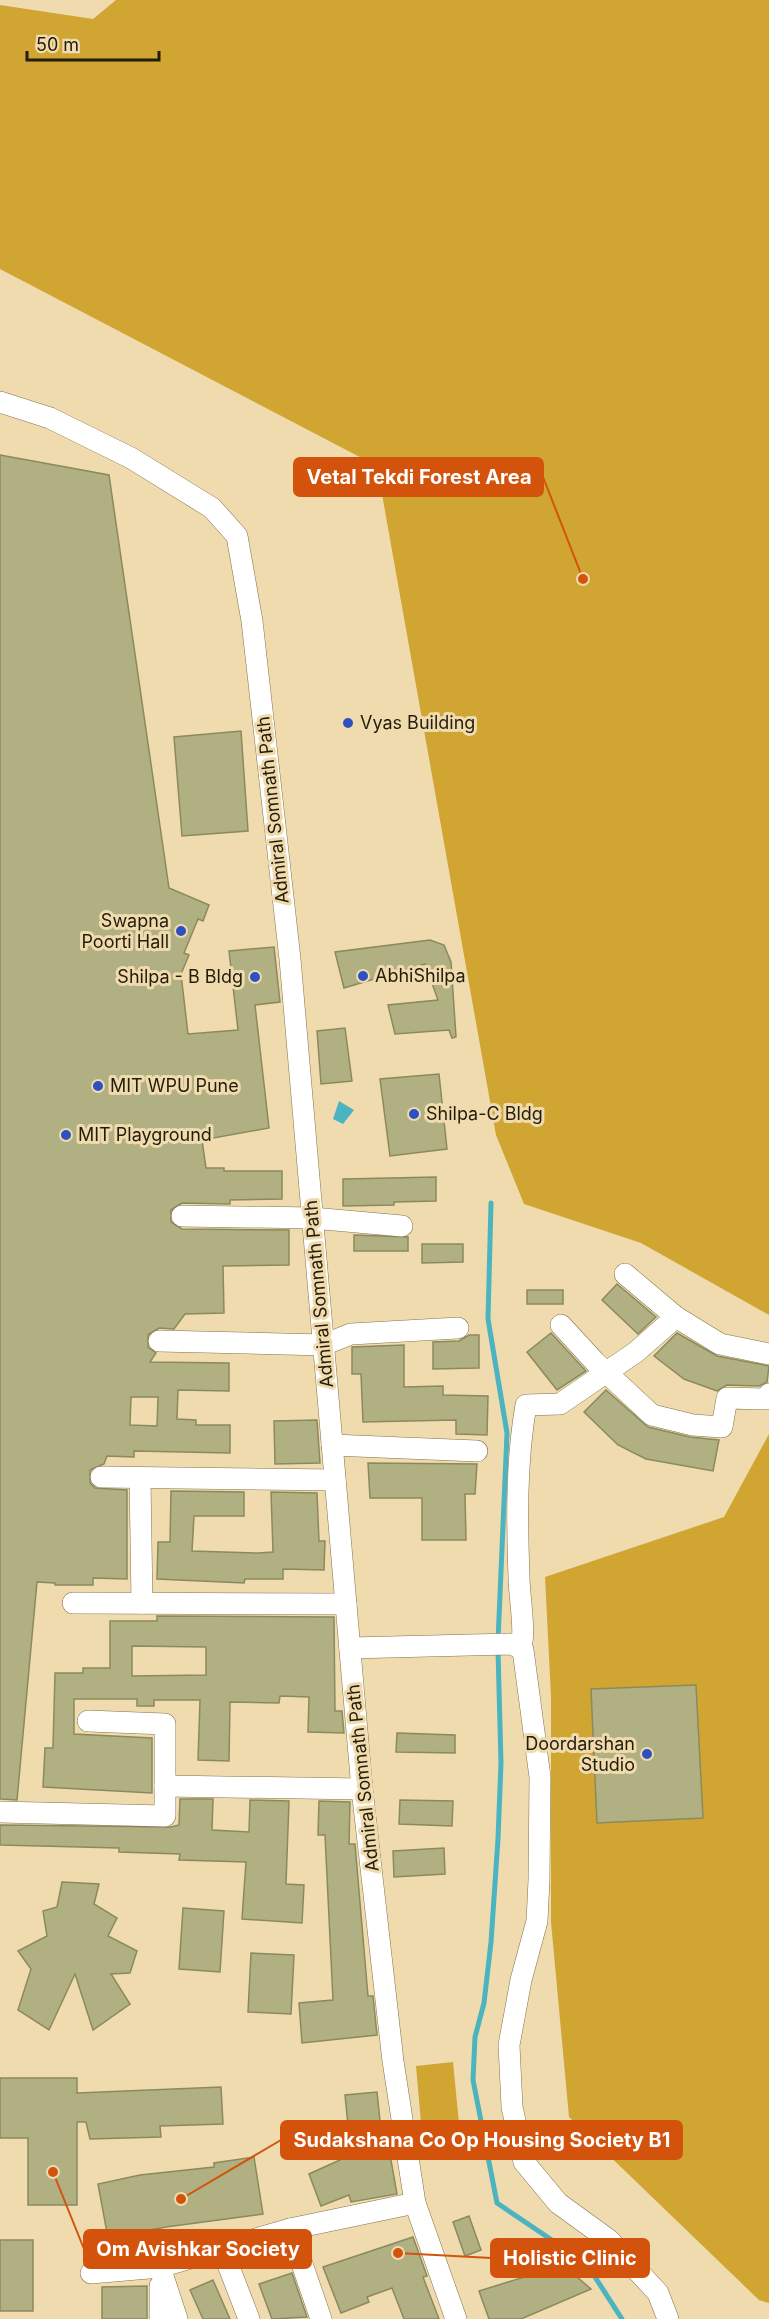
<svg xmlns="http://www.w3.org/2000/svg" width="769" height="2319" viewBox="0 0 769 2319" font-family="Inter,sans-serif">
  <rect width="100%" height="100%" fill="#efdbae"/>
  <g fill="#d0a532">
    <path d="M116 0H769V1315L641 1243 524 1204 496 1135 377 466 0 269V5L93 19Z"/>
    <path d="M769 1434V2303L759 2300 569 2117 551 1922V1697L545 1577 724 1517Z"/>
    <path d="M453 2062 462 2154 424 2157 416 2066Z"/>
  </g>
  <path fill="#4cb3c0" d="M339 1101 354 1110 343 1124 333 1119Z"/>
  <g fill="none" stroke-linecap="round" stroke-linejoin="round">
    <g stroke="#4cb3c0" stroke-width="5">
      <path d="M491 1203 488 1319 507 1433 498 1641"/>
      <path d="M498 1650 501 1763 498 1839 491 1942 484 2003 475 2037 473 2080 497 2203 586 2263 622 2319"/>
    </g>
  </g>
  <g fill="#b1b082" stroke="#8b8a5d" stroke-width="1.5" fill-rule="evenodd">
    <path d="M0 455 109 475 169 888 209 905 203 921 198 919 184 953 189 955 181 974 188 1034 238 1030 229 951 274 947 280 1002 255 1005 269 1128 202 1140 206 1168H224V1171H282V1199L230 1200V1204L182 1203 171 1210V1222L182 1229 289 1230V1265L223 1266 224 1313 185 1314 174 1329 159 1328 148 1335V1347L156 1353 150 1362 229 1363V1391L178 1390 177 1419 196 1420V1425H230V1453L134 1451V1457L107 1456 104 1464 90 1470V1483L95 1488 127 1490V1579L93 1578V1585H55V1583L37 1582 17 1800 0 1799ZM131 1397H158L157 1426 130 1425Z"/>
    <path d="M241 731 248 831 182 836 174 737Z"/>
    <path d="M430 940 444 945 451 962 456 1037 452 1038 449 1030 395 1034 388 1005 438 1000 425 964 344 988 335 952Z"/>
    <path d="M345 1028 352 1081 321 1084 317 1031Z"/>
    <path d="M439 1074 447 1149 390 1156 380 1079Z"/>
    <path d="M436 1177V1201L394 1202V1205L343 1206V1179Z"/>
    <path d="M354 1235 408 1237V1251H354Z"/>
    <path d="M422 1244H463V1262L422 1263Z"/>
    <path d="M617 1284 656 1317 638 1334 602 1300Z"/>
    <rect x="527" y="1290" width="36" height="14"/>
    <path d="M551 1333 586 1371 557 1390 527 1352Z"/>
    <path d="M677 1333 717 1356 769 1366 767 1382 759 1386 727 1385 717 1391 684 1379 654 1356Z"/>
    <path d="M469 1335H479V1368L433 1369V1342L459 1341Z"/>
    <path d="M404 1345V1387L443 1386V1395L488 1396 487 1435 456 1434V1420L363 1422 361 1374H352V1347Z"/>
    <path d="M606 1390 648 1427 690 1437 719 1440 713 1471 646 1459 618 1445 584 1412Z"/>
    <path d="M317 1420 320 1463 275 1464 274 1421Z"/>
    <path d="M368 1463 477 1464 475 1494H465L466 1540H422V1498H370Z"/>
    <path d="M171 1491 244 1492V1516H194L192 1551 258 1553 273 1552 271 1492 317 1493 319 1541H325L324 1570 283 1569V1579H245L244 1583 157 1579 158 1542H170Z"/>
    <path d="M157 1616 334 1617 335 1711H342L344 1733 308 1732 309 1697 280 1696 279 1703 230 1702 229 1761 198 1760 200 1700H154V1706H137V1699H74V1734L152 1738V1793L43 1787 45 1748H53L55 1673H83V1668H110V1621H157ZM132 1646 206 1647V1675L132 1676Z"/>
    <path d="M696 1685 703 1818 597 1823 591 1689Z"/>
    <path d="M397 1733 455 1735V1753L396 1752Z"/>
    <path d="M180 1799H213L212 1830 249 1832 250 1800 289 1801 286 1884 304 1885 302 1923 242 1919 246 1862 179 1860 180 1854 119 1852V1848L0 1845V1825L171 1827 179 1825Z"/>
    <path d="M400 1800 453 1801 452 1826 399 1824Z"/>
    <path d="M319 1801 350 1802 349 1844H355L368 1996H373L377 2035 302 2043 299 2003 333 2000 325 1835H318Z"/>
    <path d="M444 1848 445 1874 394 1877 393 1851Z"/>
    <path d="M62 1882 99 1884 94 1904 117 1918 108 1936 137 1951 130 1973 111 1974 130 2004 93 2030 75 1974 49 2030 18 2010 31 1969 18 1951 47 1936 43 1911 57 1907Z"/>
    <path d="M183 1908 224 1911 220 1972 179 1969Z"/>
    <path d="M251 1953 294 1955 291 2014 248 2012Z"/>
    <path d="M0 2078H77V2093L221 2087 223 2124 160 2126 161 2137 90 2139 86 2122H77V2205H28V2138H0Z"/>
    <path d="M377 2092 383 2150 389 2149 397 2194 351 2202 349 2195 321 2206 309 2174 351 2155 345 2095Z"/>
    <path d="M254 2157 263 2214 166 2227 108 2238 98 2184 140 2175 214 2167V2163Z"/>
    <path d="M469 2216 481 2250 465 2256 453 2222Z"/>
    <path d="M413 2237 427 2276 423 2277 439 2319H404L392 2288 367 2297 369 2302 341 2313 323 2267Z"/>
    <rect x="0" y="2240" width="33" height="71"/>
    <path d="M563 2265 591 2289 521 2319H489L479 2291Z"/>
    <path d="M292 2273 307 2317 272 2319 259 2284Z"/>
    <path d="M213 2280 230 2319H203L190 2290Z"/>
    <path d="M147 2286V2319H102V2287Z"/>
  </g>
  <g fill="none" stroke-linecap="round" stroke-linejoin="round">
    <g stroke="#847249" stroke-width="22">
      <g id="minor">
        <path d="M0 402 50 418 131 458 212 508 237 536 252 621 290 959 362 1789 393 2061 415 2203 456 2319"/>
        <path d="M182 1216 312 1218 402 1226"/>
        <path d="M625 1274 676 1317 720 1344 769 1354"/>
        <path d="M561 1325 595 1362 652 1415 693 1425 722 1427 727 1398 768 1399 769 1394"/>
        <path d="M159 1341 323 1345 351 1334 458 1328"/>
        <path d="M332 1445 477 1451"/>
        <path d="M101 1477 335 1480"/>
        <path d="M140 1478 142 1603"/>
        <path d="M73 1603 346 1604"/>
        <path d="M516 1645 522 1641C525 1627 519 1594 519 1577 517 1520 516 1462 526 1405L560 1404 636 1352 676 1317"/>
        <path d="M350 1648 512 1644 523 1650 540 1777 539 1880 537 1921 521 1980 509 2045 512 2107 524 2162 558 2203 609 2240 658 2293 668 2319"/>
        <path d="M165 1786 362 1789"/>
        <path d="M0 1812 165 1816V1724L88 1721"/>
        <path d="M290 2229 321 2319"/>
        <path d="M222 2249 249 2319"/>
        <path d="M160 2267 177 2319"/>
        <path d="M91 2273 160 2267 290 2229 415 2203"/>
        <path d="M160 2286V2319"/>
      </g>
    </g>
    <use href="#minor" stroke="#fff" stroke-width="21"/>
  </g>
  <g fill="#2e50c0" stroke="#efdbae" stroke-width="2">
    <circle cx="348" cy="723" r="6"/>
    <circle cx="181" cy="931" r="6"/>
    <circle cx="363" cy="976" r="6"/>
    <circle cx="255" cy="977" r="6"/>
    <circle cx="98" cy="1086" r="6"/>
    <circle cx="414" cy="1114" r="6"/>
    <circle cx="66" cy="1135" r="6"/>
    <circle cx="647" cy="1754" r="6"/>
  </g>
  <g text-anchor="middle" stroke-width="6" stroke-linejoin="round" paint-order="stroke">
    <g font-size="18" fill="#241c0b" stroke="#efdbae" text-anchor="start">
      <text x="360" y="729">Vyas Building</text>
      <text x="169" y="927" text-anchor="end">Swapna<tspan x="169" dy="21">Poorti Hall</tspan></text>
      <text x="375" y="982">AbhiShilpa</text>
      <text x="243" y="983" text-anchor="end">Shilpa - B Bldg</text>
      <text x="110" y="1092">MIT WPU Pune</text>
      <text x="426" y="1120">Shilpa-C Bldg</text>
      <text x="78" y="1141">MIT Playground</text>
      <text x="635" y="1750" text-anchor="end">Doordarshan<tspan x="635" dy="21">Studio</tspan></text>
    </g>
    <g font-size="18" fill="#241c0b" stroke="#efdbae">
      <text transform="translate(273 810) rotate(-96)" y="6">Admiral Somnath Path</text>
      <text transform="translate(319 1294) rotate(-95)" y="6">Admiral Somnath Path</text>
      <text transform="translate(363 1778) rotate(-96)" y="6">Admiral Somnath Path</text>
    </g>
  </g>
  <path fill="none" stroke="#d4530c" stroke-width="2" d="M583 579L543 477M181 2199L281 2140M53 2172L84 2249M398 2253L491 2258"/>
  <g fill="#d4530c" stroke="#efdbae" stroke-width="2">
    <circle cx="583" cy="579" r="6"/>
    <circle cx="181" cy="2199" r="6"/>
    <circle cx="53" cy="2172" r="6"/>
    <circle cx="398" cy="2253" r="6"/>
  </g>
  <g fill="#d4530c" stroke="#d4530c" stroke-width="2">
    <rect x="294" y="458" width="249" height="38" rx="6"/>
    <rect x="281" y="2121" width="401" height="38" rx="6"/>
    <rect x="84" y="2230" width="227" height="38" rx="6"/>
    <rect x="491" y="2239" width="158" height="38" rx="6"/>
  </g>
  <g font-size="20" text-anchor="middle" font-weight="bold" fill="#fff">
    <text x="419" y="484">Vetal Tekdi Forest Area</text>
    <text x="482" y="2147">Sudakshana Co Op Housing Society B1</text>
    <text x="198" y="2256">Om Avishkar Society</text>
    <text x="570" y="2265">Holistic Clinic</text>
  </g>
  <path d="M27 51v9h132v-9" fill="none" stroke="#241c0b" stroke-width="3"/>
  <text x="36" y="51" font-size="18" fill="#241c0b" stroke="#efdbae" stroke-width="4.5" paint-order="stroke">50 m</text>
</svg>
